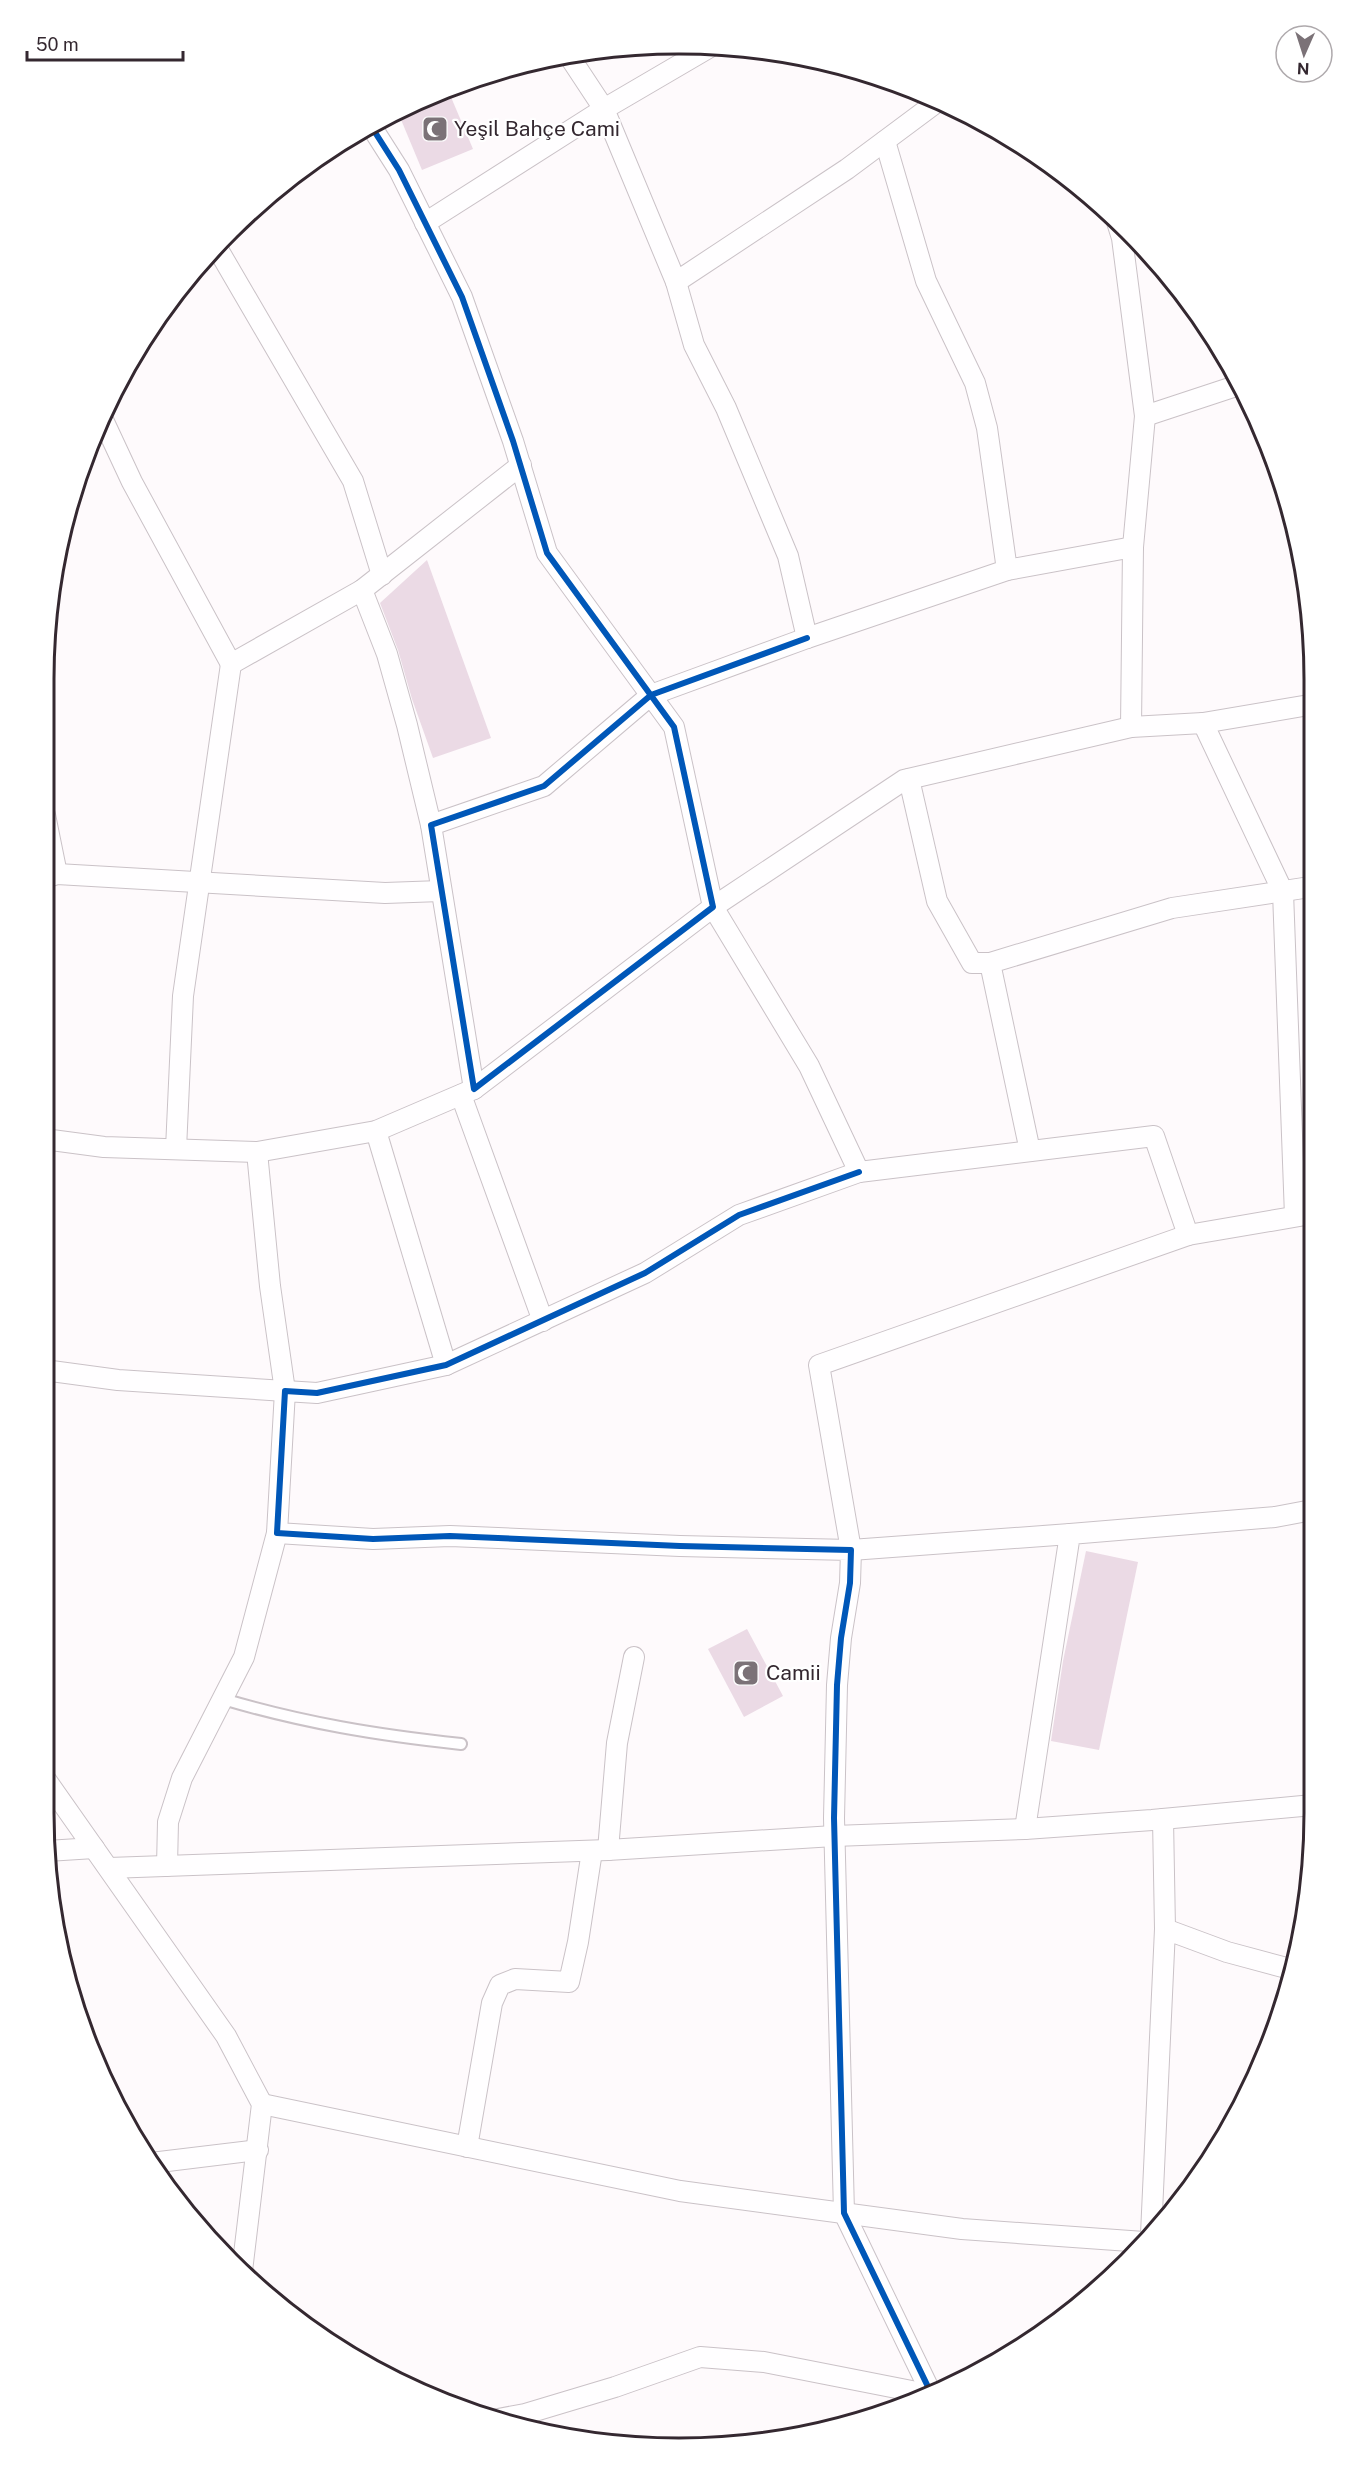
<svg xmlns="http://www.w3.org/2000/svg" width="1358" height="2492" viewBox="0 0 1358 2492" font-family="'Public Sans',sans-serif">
  <rect width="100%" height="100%" fill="#fefafc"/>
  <g fill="#ebdae5">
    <path d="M448 90 473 149 422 170 397 110Z"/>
    <path d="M427 560 491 738 433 758 412 699 398 650 380 603Z"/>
    <path d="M1086 1551 1138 1562 1099 1750 1051 1741 1063 1661Z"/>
    <path d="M747 1629 783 1696 744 1717 708 1649Z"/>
  </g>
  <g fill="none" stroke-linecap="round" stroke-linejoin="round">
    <g stroke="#cac2c7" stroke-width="14">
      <path id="lane" d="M223 1699C304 1723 377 1735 461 1744"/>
    </g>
    <g stroke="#cac2c7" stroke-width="22">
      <g id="street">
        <path d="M710 47 604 109 676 282 847 169 937 102"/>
        <path d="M371 126 399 170 462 297 513 441 547 553 674 727 713 907 474 1089 431 825 544 786 651 695 807 638"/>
        <path d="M1117 222 1122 238 1145 416 1133 547 1131 727"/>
        <path d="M425 223 604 109 569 56"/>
        <path d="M216 246 353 481 382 575"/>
        <path d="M676 282 694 345 726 408 788 556 807 638 1007 570 987 428 975 383 926 281 885 141"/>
        <path d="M1145 416 1239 385"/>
        <path d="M104 422 132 482 231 664 362 590"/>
        <path d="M1007 570 1133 547"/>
        <path d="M1203 723 1309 705"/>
        <path d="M909 779 937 901 972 963H990"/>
        <path d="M45 815 57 874"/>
        <path d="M431 825 407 725 387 654 362 590 521 465"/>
        <path d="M45 878 57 874 385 893 441 891"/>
        <path d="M461 1095 543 1321"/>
        <path d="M376 1131 446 1365"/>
        <path d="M44 1139 104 1147 257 1152 376 1131 474 1089"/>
        <path d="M176 1149 183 996 231 664"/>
        <path d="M1030 1151 990 963 1172 908 1310 887"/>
        <path d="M859 1172 739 1215 645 1273 446 1365 317 1393 285 1391 277 1533 373 1539 450 1536 680 1546 851 1550 850 1583 841 1638 837 1685 834 1818 844 2213 932 2395"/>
        <path d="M1188 1235 1154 1136 859 1172 809 1066 713 907 904 780 1131 727 1203 723 1283 892 1295 1216"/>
        <path d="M44 1370 118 1380 285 1391 270 1286 257 1152"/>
        <path d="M1070 1534 851 1550 819 1365 1188 1235 1311 1214"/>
        <path d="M44 1777 226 2036 262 2104 242 2271"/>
        <path d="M1163 1819 1165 1929"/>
        <path d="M1025 1829 1070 1534 1275 1517 1312 1510"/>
        <path d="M608 1850 617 1743 634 1657"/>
        <path d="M47 1851 94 1848"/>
        <path d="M167 1866 168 1822 182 1778 244 1657 277 1533"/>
        <path d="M109 1868 608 1850 834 1836 1025 1829 1152 1820 1313 1805"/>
        <path d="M262 2104 680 2191 962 2229 1144 2242"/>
        <path d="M467 2147 492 2003 500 1985 515 1979 569 1982 578 1942 592 1851"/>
        <path d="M151 2163 258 2150"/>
        <path d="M1151 2234 1165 1929 1227 1952 1294 1970"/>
        <path d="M493 2420 525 2414 615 2387 700 2357 764 2362 932 2395"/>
      </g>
    </g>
    <use href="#lane" stroke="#fffeff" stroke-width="10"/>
    <use href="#street" stroke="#fffeff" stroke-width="20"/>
    <g stroke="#fff" stroke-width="10">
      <g id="cycleway">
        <path d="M371 126 399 170 462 297 513 441 547 553 674 727 713 907 474 1089 431 825 544 786 651 695 807 638"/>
        <path d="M859 1172 739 1215 645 1273 446 1365 317 1393 285 1391 277 1533 373 1539 450 1536 680 1546 851 1550 850 1583 841 1638 837 1685 834 1818 844 2213 932 2395"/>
      </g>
    </g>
    <use href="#cycleway" stroke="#0057b8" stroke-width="6"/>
  </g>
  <defs>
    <g id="mosque-square" transform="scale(1.35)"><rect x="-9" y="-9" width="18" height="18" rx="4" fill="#7b7277" stroke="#fff"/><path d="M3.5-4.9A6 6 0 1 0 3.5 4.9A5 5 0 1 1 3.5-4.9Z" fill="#fff"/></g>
  </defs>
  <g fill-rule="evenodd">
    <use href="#mosque-square" x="435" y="129"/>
    <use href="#mosque-square" x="746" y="1673"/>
  </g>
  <g text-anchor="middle" stroke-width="4.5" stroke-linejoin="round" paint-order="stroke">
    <g font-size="21" fill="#342830" stroke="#fff" text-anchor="start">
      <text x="454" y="136">Yeşil Bahçe Cami</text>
      <text x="766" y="1680">Camii</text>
    </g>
  </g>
  <path d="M0 0H1358V2492H0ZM679 54H679A625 625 0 0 1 1304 679V1813A625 625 0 0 1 679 2438H679A625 625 0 0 1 54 1813V679A625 625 0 0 1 679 54Z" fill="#fff" fill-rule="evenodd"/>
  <path fill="none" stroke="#342830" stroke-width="3" d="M679 54H679A625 625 0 0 1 1304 679V1813A625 625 0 0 1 679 2438H679A625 625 0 0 1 54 1813V679A625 625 0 0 1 679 54Z"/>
  <g transform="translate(1304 54) rotate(183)"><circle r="28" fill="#ffffff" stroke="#aea9ac" stroke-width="1.5"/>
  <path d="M0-4.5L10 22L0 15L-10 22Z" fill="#7b7277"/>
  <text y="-9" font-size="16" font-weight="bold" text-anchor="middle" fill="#342830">N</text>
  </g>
  <path d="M27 51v9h156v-9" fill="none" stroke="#342830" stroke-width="3"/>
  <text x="36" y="51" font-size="18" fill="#342830" stroke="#ffffff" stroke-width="4.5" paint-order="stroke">50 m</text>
</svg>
